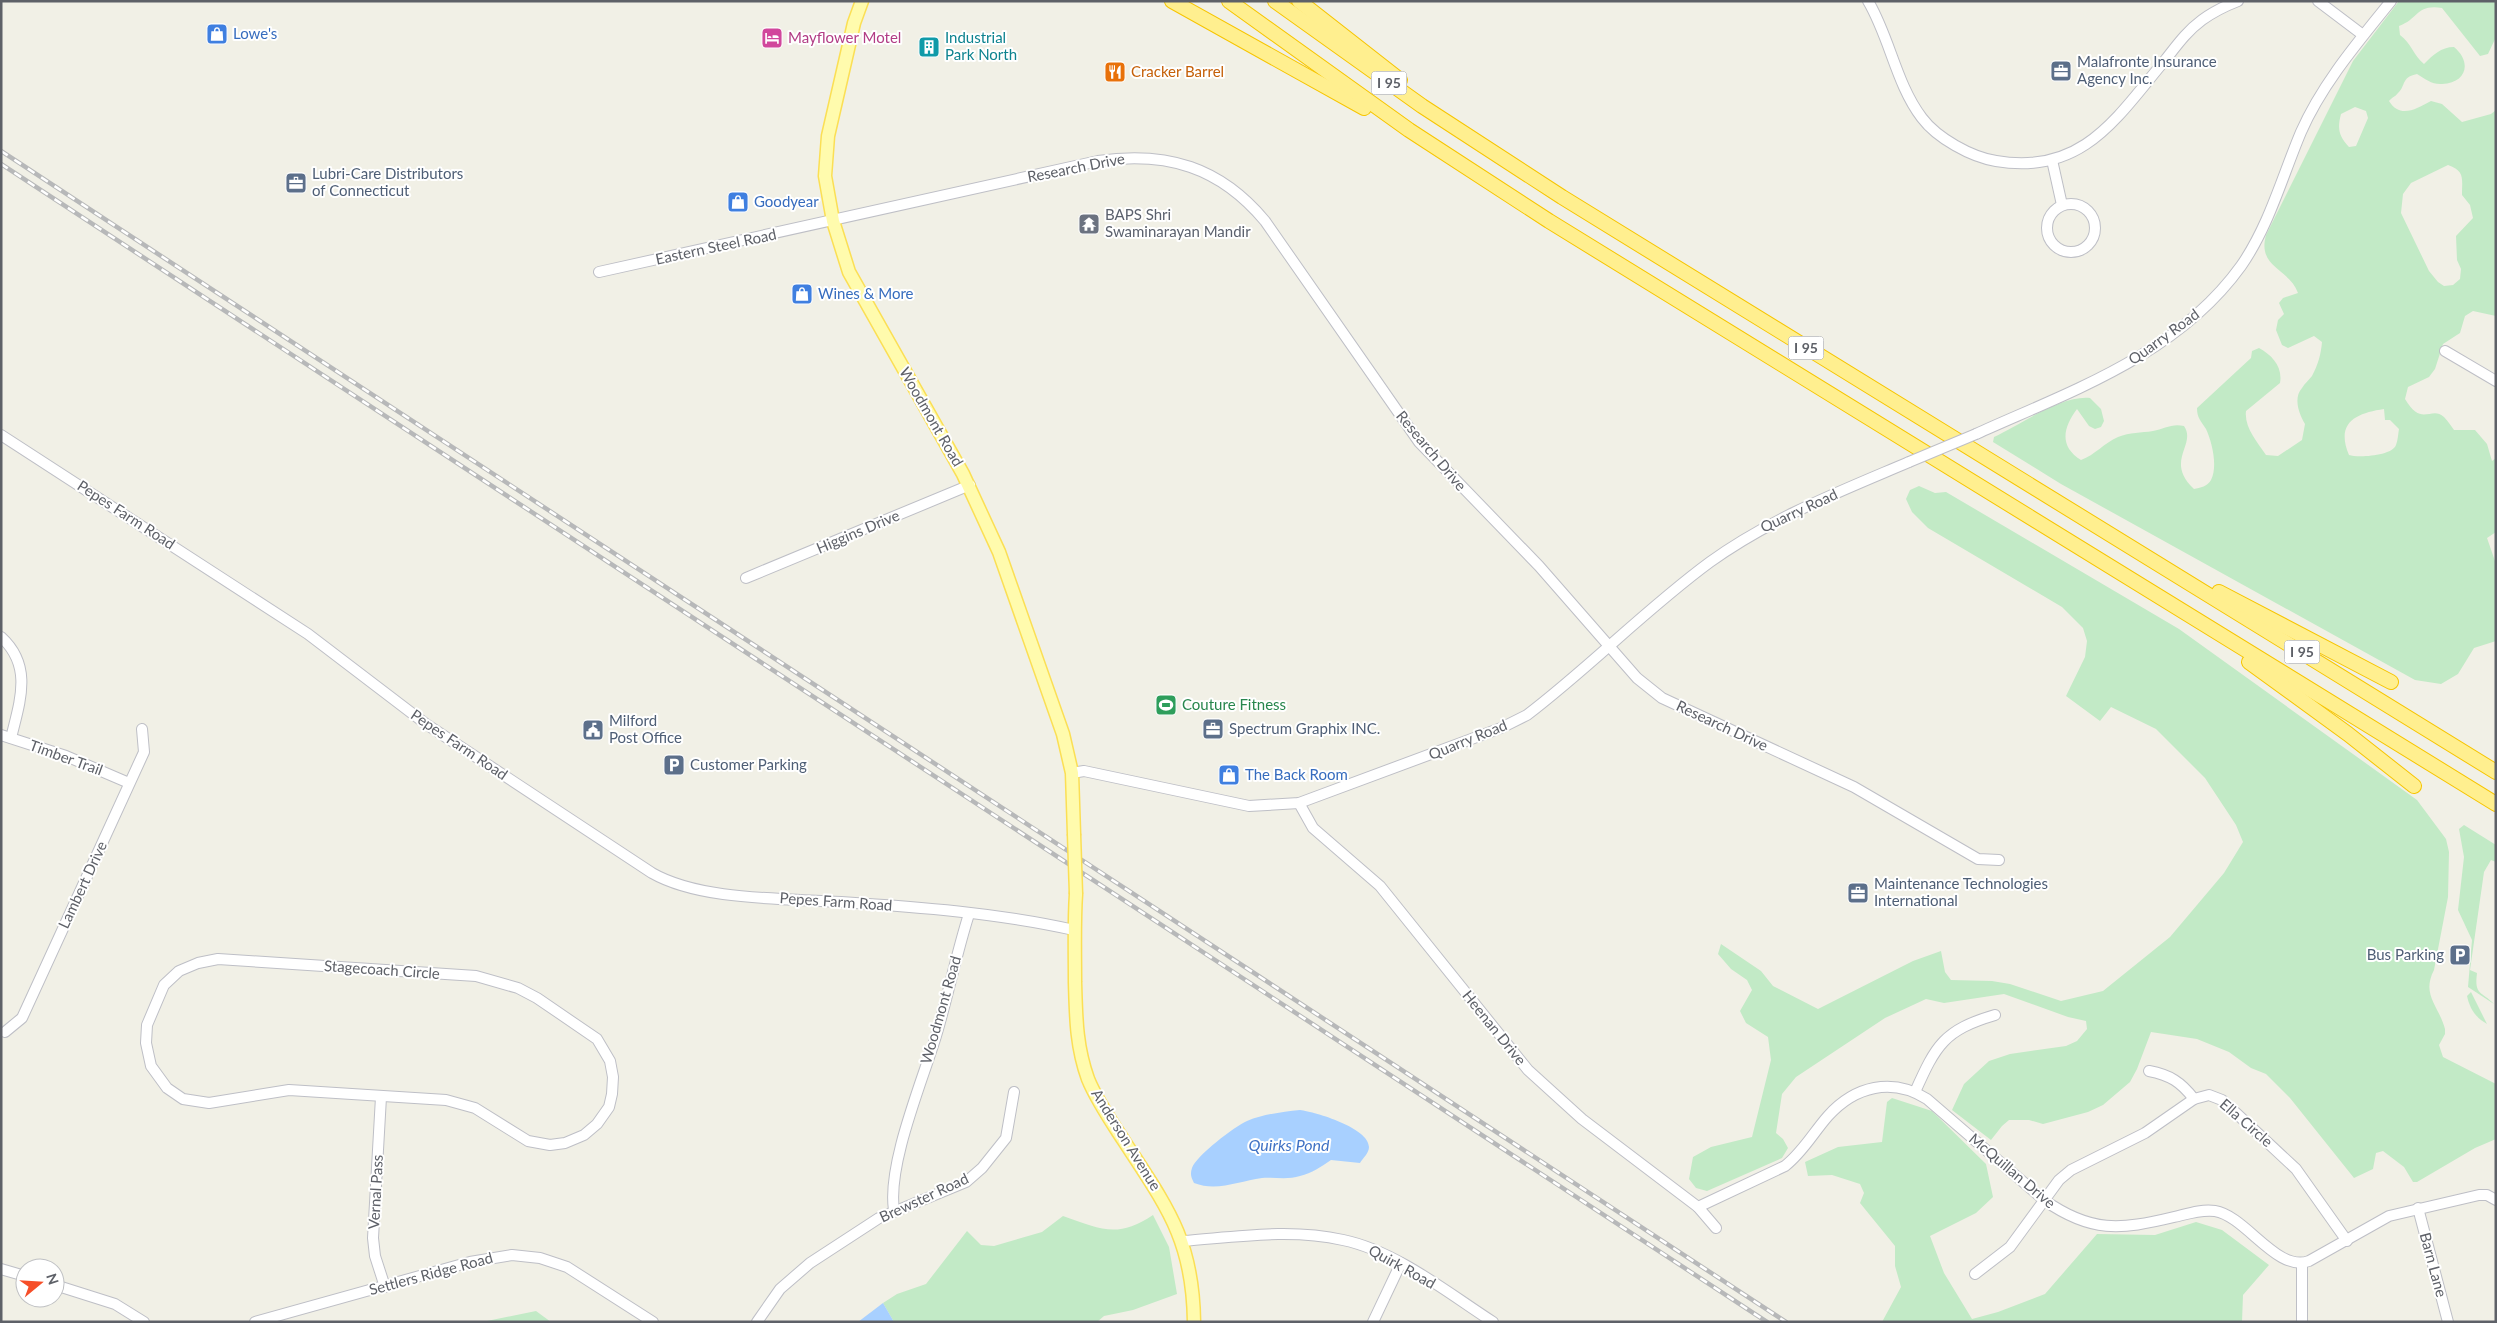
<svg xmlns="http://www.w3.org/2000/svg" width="2497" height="1323" viewBox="0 0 2497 1323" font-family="Lato,sans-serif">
  <rect width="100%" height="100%" fill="#f1f0e6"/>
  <g fill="#c2eac6" fill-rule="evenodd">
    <path d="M2399 1H2496V37L2488 54 2480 56 2442 8C2416 4 2419 19 2399 26L2400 35C2411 43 2414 56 2424 64 2433 55 2441 47 2454 47 2472 62 2467 83 2442 84 2433 85 2425 79 2417 74 2401 77 2406 86 2398 93 2395 97 2392 97 2389 101 2400 119 2416 109 2431 101L2442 104 2462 122 2491 114 2496 110V316L2473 311 2465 316 2460 333 2443 344 2435 369 2429 377 2408 387 2405 399C2422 428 2431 405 2444 417 2448 421 2451 426 2454 430H2475L2487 444 2492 461 2496 458V532L2487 538 2496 564V641L2474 648 2458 674 2441 684 2415 680 2061 484 1993 442 1994 437C2020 425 2061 395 2090 398L2101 409 2104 421 2101 427 2095 429 2089 426 2077 409C2063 428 2059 446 2081 460 2095 455 2104 443 2118 437 2130 432 2141 433 2153 431 2164 429 2172 423 2184 426 2197 445 2164 461 2194 489 2200 488 2208 486 2211 480 2218 466 2212 442 2206 429 2201 421 2197 418 2197 408L2251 358 2252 351 2259 348C2272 355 2283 367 2280 383L2246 411C2244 427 2257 442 2266 455L2278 456 2302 440 2305 424C2299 414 2293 398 2302 388 2305 383 2309 380 2312 376 2318 365 2321 354 2322 342L2314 336 2288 348 2282 345 2276 330 2278 320 2284 314 2279 303 2283 298 2298 293C2289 268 2257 268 2266 235L2353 61ZM2355 107 2366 111 2368 118 2356 146 2349 147C2339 136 2337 129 2341 114ZM2448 165C2465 171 2462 178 2462 195L2470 205 2473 218 2456 236 2457 260 2461 269 2460 279 2453 285 2444 286 2438 282 2429 271 2401 213 2403 194 2411 183ZM2384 409 2385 420H2390L2399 429C2398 434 2398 440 2396 445 2392 456 2358 458 2349 455 2335 422 2357 413 2384 409Z"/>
    <path d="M1919 486 1935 493 1946 492 2179 629 2417 800 2446 839 2449 852 2448 897 2434 970C2421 995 2439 1006 2445 1029V1034L2439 1045 2443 1057 2496 1084V1139L2475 1148 2417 1182H2413L2404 1167 2383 1151 2376 1153 2373 1169 2354 1178 2290 1098 2266 1074 2251 1068 2229 1052 2197 1039 2151 1032 2137 1069 2130 1082 2103 1105 2088 1112 2043 1124 2029 1120H2009L2002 1126 1991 1140 1952 1110 1964 1084 1989 1061 2010 1054 2066 1046 2077 1041 2087 1029 2086 1021 2068 1017 2004 994 1944 1003 1926 999 1885 1018 1796 1077 1782 1094 1776 1133 1783 1139 1788 1148 1782 1158 1707 1191 1696 1188 1689 1179 1693 1157 1711 1147 1752 1137 1771 1060 1768 1037 1746 1023 1740 1011 1752 990 1747 980 1731 969 1718 954 1721 944 1761 971 1773 986 1818 1009 1913 961 1941 951 1945 972 1951 980 1992 981 2010 984 2061 1001 2103 991 2170 937 2224 873 2243 842 2236 825 2205 778 2156 729 2111 707 2100 721 2066 696 2085 657 2087 641 2083 628 2062 607 1928 528 1912 512 1906 499 1910 490Z"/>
    <path d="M2464 825 2496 845V862L2491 860 2484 872 2470 970 2477 973C2474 996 2482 991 2494 1004L2468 987 2472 940 2458 910 2464 857 2459 829Z"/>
    <path d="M2471 992 2487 1024C2475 1017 2470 1009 2467 996Z"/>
    <path d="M1892 1098 1932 1111 1986 1164 1993 1197 1976 1213 1930 1236 1944 1273 1972 1319 1998 1312 2045 1294 2097 1234 2155 1235 2196 1222 2222 1230 2269 1265 2243 1295 2242 1322H1882L1901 1287 1895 1266V1246L1860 1203 1864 1193 1860 1184 1832 1175 1808 1176 1805 1162 1838 1147 1882 1142 1887 1102Z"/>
    <path d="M1153 1215 1169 1247 1177 1294 1133 1310 1104 1316 1097 1322H894L883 1303 897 1294 926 1284 967 1231 981 1245 994 1246 1042 1232 1063 1216C1101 1229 1117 1239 1153 1215Z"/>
    <path d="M536 1311 551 1322H482Z"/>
  </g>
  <g fill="#a8d0ff">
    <path d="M1300 1110C1316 1112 1369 1128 1369 1147 1369 1153 1363 1158 1360 1163L1331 1160C1321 1167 1312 1173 1300 1176 1288 1180 1274 1177 1262 1178 1239 1181 1217 1192 1194 1183 1191 1177 1190 1174 1192 1168 1196 1156 1235 1126 1247 1121 1264 1114 1282 1112 1300 1110Z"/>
    <path d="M883 1303 894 1322H858Z"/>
  </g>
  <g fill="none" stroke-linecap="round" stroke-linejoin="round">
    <g stroke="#bebfc6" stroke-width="12">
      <g id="minor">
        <path d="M1868 1C1890 38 1896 84 1922 118 1937 138 1971 157 1996 161 2083 176 2117 117 2166 59 2177 45 2187 31 2202 20 2213 12 2225 6 2238 1"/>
        <path d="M2318 1 2363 35"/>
        <path d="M2052 160 2062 205"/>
        <circle cx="2071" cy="228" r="24"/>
        <path d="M599 272 1098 161C1167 151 1220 167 1265 221L1419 442 1539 566 1637 678 1662 698 1854 787 1978 859 1999 860"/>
        <path d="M2445 351 2496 381"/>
        <path d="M1976 434C2071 391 2177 355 2241 266 2269 226 2282 177 2301 132 2322 84 2358 42 2391 1"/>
        <path d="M1 435 308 634 426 724 652 873C701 901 784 898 841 902 918 907 998 913 1074 930"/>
        <path d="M746 578 970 485"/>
        <path d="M1 637C33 666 20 701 11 738"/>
        <path d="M1 735 66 756 129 783"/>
        <path d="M1072 773 1084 771 1249 806 1299 803 1501 728 1527 715C1590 667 1646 609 1710 562 1771 518 1841 491 1909 462"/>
        <path d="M1299 803 1313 828 1380 886 1528 1070 1582 1119 1698 1207 1716 1228"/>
        <path d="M218 959 476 976 518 988 537 998 597 1039 610 1061 613 1077 612 1094 609 1107 597 1124 584 1135 565 1143 550 1145 528 1141 475 1108 446 1100 289 1090 209 1103 183 1099 167 1088 151 1066 146 1043 147 1025 164 985 179 971 198 963Z"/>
        <path d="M5 1032 22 1018 144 752 142 729"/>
        <path d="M2149 1071C2170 1075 2181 1082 2194 1099"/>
        <path d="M1915 1092C1936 1045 1944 1030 1995 1015"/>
        <path d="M381 1097 373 1238 375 1256 385 1287"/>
        <path d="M1698 1207 1785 1166C1803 1152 1813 1133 1828 1116 1855 1086 1892 1077 1927 1099L2044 1200C2091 1233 2120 1230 2174 1217 2187 1214 2201 1209 2215 1211 2246 1216 2277 1273 2309 1261L2389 1216 2479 1195H2487L2496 1200"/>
        <path d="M2418 1208 2448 1322"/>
        <path d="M894 1210C887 1165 922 1082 936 1036 948 996 956 955 969 914"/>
        <path d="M1183 1241C1236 1237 1290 1228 1343 1240 1396 1251 1448 1293 1493 1322"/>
        <path d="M1 1269 25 1276"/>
        <path d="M1975 1274 2010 1247 2059 1180 2071 1170 2145 1133 2194 1099 2209 1095 2222 1100 2296 1169 2347 1241"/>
        <path d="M55 1285 115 1304 144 1322"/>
        <path d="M255 1322 470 1262 512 1255 540 1258 567 1267 653 1322"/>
        <path d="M757 1322 780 1289 810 1263 879 1218 966 1182 982 1168 1006 1138 1014 1092"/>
        <path d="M1373 1322 1401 1263"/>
        <path d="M2302 1322V1264"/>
      </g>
    </g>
    <g stroke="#fbdf55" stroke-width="15">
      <g id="major">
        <path d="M862 1 854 23 828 136 825 176 833 221 849 272 963 474 999 552 1063 734 1072 773 1074 834"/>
        <path d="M1076 894C1074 923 1075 952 1075 982 1076 1016 1076 1046 1088 1079 1097 1101 1111 1121 1124 1141 1167 1207 1193 1240 1194 1322"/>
      </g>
    </g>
    <g stroke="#f7c500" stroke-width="16">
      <g id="highway">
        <path d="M1172 1 1364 108"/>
        <path d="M1229 1 1409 130 1549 221 2496 804"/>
        <path d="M1275 1 1422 106 1562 197 2496 772"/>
        <path d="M1299 1 1400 80"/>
        <path d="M2219 592 2391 682"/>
        <path d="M2249 662 2348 734 2414 786"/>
      </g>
    </g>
    <use href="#minor" stroke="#fff" stroke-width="10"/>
    <use href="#major" stroke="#fffbad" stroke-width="12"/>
    <use href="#highway" stroke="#ffef8f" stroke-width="14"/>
    <g stroke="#b7b8b9" stroke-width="4.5">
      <g id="rail">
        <path d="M1 151 1786 1322"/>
        <path d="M1 164 1767 1322"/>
      </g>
    </g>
    <use href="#rail" stroke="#fff" stroke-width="2.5" stroke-dasharray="8" stroke-linecap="butt"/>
    <g stroke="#bebfc6" stroke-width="12" stroke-linecap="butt">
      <path id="minor-bridge" d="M1909 462 1976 434"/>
    </g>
    <g stroke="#fbdf55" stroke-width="15" stroke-linecap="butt">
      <path id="major-bridge" d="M1074 834 1076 894"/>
    </g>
    <use href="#minor-bridge" stroke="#fff" stroke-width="10"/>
    <use href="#major-bridge" stroke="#fffbad" stroke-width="12"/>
  </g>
  <defs>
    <g id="shop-square" transform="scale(1.125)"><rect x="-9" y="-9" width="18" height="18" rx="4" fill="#3f7fe0" stroke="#fff"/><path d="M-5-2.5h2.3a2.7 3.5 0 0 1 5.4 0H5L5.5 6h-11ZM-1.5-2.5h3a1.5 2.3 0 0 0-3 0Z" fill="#fff"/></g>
    <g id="hotel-square" transform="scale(1.125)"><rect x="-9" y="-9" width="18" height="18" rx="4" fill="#d1479c" stroke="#fff"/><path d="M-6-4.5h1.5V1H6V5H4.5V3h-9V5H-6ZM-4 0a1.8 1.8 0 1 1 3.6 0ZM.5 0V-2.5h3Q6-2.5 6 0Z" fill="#fff"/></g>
    <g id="building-square" transform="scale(1.125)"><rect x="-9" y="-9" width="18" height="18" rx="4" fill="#0f9aa8" stroke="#fff"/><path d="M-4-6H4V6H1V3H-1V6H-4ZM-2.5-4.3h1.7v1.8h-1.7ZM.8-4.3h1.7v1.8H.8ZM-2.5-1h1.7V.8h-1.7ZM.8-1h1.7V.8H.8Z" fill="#fff"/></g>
    <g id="office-square" transform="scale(1.125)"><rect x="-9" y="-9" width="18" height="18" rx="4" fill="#5c6f8a" stroke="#fff"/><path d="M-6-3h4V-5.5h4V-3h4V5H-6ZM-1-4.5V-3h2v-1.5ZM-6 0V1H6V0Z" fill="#fff"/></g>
    <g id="restaurant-square" transform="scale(1.125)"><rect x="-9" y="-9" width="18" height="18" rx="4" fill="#e8710a" stroke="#fff"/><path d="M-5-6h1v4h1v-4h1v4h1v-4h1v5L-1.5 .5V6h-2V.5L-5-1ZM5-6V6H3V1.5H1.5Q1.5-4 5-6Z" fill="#fff"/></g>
    <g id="temple-square" transform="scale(1.125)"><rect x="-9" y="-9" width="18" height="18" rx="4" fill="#6b7280" stroke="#fff"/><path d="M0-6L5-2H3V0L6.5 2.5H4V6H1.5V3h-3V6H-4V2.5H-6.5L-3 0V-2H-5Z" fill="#fff"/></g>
    <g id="stadium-square" transform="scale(1.125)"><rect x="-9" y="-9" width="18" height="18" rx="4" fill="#2e9e5b" stroke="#fff"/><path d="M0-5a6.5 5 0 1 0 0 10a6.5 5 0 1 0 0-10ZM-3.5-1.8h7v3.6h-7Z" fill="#fff"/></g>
    <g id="civic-square" transform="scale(1.125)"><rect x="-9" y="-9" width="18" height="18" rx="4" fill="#5c6f8a" stroke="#fff"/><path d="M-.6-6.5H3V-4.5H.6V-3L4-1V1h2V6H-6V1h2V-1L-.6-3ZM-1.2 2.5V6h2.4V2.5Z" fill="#fff"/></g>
    <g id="parking-square" transform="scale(1.125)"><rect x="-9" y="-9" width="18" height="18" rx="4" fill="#5c6f8a" stroke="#fff"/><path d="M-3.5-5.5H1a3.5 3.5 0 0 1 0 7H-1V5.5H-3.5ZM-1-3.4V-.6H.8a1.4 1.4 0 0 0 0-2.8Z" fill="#fff"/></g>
  </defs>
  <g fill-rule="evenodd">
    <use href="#shop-square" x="217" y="34"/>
    <use href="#hotel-square" x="772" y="38"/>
    <use href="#building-square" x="929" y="47"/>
    <use href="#office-square" x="2061" y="71"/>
    <use href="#restaurant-square" x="1115" y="72"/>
    <use href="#office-square" x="296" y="183"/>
    <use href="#shop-square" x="738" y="202"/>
    <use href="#temple-square" x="1089" y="224"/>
    <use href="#shop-square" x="802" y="294"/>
    <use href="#stadium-square" x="1166" y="705"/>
    <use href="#office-square" x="1213" y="729"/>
    <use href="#civic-square" x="593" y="730"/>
    <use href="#parking-square" x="674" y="765"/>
    <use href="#shop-square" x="1229" y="775"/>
    <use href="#office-square" x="1858" y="893"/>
    <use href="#parking-square" x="2460" y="955"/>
  </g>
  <g text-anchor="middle" stroke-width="4" stroke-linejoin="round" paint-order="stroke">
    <g fill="#fff" stroke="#8e9095" stroke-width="1">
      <rect x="1371.5" y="71.5" width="35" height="23" rx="4"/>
      <rect x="1788.5" y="336.5" width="35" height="23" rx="4"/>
      <rect x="2284.5" y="640.5" width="35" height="23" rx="4"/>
    </g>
    <g font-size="14" font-weight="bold" fill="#5e6168">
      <text x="1389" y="88">I 95</text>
      <text x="1806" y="353">I 95</text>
      <text x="2302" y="657">I 95</text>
    </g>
    <g font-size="15" fill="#366cbe" stroke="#fff" text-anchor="start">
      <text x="233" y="39">Lowe's</text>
      <text x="754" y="207">Goodyear</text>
      <text x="818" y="299">Wines &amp; More</text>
      <text x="1245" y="780">The Back Room</text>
    </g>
    <g font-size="15" fill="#b23c85" stroke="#fff" text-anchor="start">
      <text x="788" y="43">Mayflower Motel</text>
    </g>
    <g font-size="15" fill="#0d838f" stroke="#fff" text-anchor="start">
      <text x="945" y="43">Industrial<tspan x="945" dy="17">Park North</tspan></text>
    </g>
    <g font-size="15" fill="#4e5e75" stroke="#fff" text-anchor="start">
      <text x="2077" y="67">Malafronte Insurance<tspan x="2077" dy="17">Agency Inc.</tspan></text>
      <text x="312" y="179">Lubri-Care Distributors<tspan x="312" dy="17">of Connecticut</tspan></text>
      <text x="609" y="726">Milford<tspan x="609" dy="17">Post Office</tspan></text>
      <text x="1229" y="734">Spectrum Graphix INC.</text>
      <text x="690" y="770">Customer Parking</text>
      <text x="1874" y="889">Maintenance Technologies<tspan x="1874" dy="17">International</tspan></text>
      <text x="2444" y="960" text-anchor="end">Bus Parking</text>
    </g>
    <g font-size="15" fill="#c56008" stroke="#fff" text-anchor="start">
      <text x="1131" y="77">Cracker Barrel</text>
    </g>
    <g font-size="15" fill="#5e6168" stroke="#fff">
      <text transform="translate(1076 168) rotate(-11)" y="5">Research Drive</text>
      <text transform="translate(716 247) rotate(-12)" y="5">Eastern Steel Road</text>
      <text transform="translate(2164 337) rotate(-36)" y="5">Quarry Road</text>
      <text transform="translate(931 417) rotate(60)" y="5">Woodmont Road</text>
      <text transform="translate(1431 451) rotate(50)" y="5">Research Drive</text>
      <text transform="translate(1799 511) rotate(-25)" y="5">Quarry Road</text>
      <text transform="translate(126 515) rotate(33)" y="5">Pepes Farm Road</text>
      <text transform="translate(858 532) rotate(-23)" y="5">Higgins Drive</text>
      <text transform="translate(1722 726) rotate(25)" y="5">Research Drive</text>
      <text transform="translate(1468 740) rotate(-22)" y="5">Quarry Road</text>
      <text transform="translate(459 745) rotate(34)" y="5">Pepes Farm Road</text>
      <text transform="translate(66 758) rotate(20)" y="5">Timber Trail</text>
      <text transform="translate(83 885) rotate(-65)" y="5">Lambert Drive</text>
      <text transform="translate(836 902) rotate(4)" y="5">Pepes Farm Road</text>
      <text transform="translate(382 970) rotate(4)" y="5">Stagecoach Circle</text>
      <text transform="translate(941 1010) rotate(-74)" y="5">Woodmont Road</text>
      <text transform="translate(1494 1028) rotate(51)" y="5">Heenan Drive</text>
      <text transform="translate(2246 1123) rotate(41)" y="5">Ella Circle</text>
      <text transform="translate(1126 1140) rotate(58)" y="5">Anderson Avenue</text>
      <text transform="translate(2012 1171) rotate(40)" y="5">McQuillan Drive</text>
      <text transform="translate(376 1192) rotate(-87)" y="5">Vernal Pass</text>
      <text transform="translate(924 1198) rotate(-25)" y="5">Brewster Road</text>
      <text transform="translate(2433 1265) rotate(75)" y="5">Barn Lane</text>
      <text transform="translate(1402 1267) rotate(29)" y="5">Quirk Road</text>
      <text transform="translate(431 1274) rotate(-15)" y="5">Settlers Ridge Road</text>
    </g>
    <g font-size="15" fill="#5b616d" stroke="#fff" text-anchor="start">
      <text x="1105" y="220">BAPS Shri<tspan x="1105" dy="17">Swaminarayan Mandir</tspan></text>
    </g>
    <g font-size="15" fill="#27864d" stroke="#fff" text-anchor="start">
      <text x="1182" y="710">Couture Fitness</text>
    </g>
    <g font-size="16" font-style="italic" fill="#3f71c4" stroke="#fff">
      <text x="1289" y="1151">Quirks Pond</text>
    </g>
  </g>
  <rect width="2497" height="1323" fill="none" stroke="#5e6168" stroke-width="5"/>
  <g transform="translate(40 1283) rotate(72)"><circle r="24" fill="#ffffff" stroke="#bfc0c3"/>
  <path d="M0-4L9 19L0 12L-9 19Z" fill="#f64e28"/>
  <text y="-8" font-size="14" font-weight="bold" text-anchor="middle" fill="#5e6168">N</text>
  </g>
</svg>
